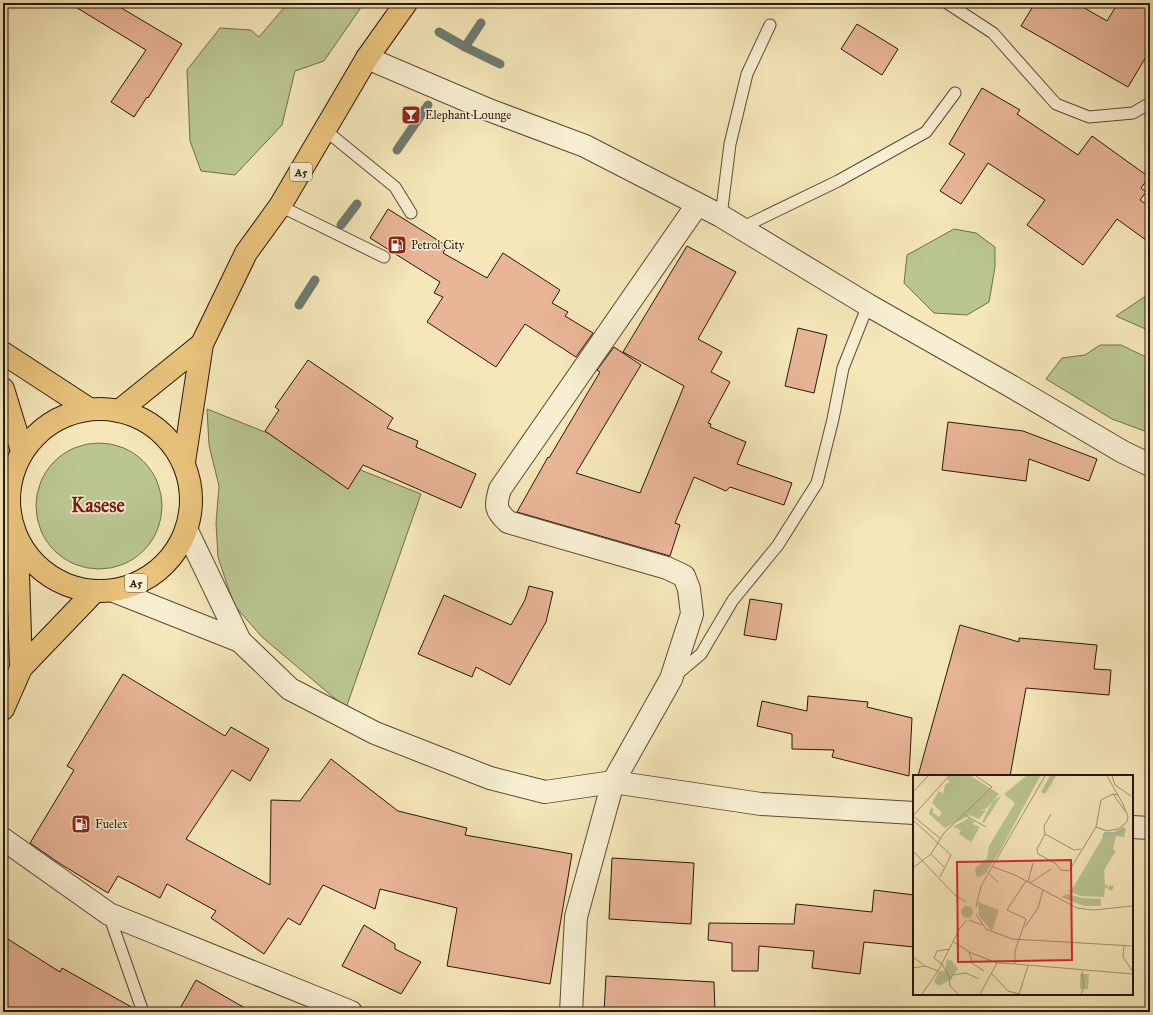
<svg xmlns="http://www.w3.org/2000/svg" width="1153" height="1015" viewBox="0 0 1153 1015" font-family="'IM FELL Great Primer',serif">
  <rect width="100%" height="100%" fill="#f5e7b9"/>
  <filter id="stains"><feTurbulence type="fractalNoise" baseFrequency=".005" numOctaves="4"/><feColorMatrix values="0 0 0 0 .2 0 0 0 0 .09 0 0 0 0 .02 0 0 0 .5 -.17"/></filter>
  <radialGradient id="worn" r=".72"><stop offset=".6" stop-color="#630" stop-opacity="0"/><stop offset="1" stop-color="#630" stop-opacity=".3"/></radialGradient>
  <g fill="#bac691" stroke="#706e4d">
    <path d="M288 3H364L324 61 295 71 282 125 235 175 201 171 190 141 187 70 220 28 251 30 259 37Z"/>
    <path d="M954 229 976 233 995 247V267L989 302 967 315 934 313 904 283 907 255Z"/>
    <path d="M1150 293V331L1116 316Z"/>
    <path d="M1100 345H1121L1150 359V433L1112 419 1046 379 1062 358 1085 355Z"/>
    <path d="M207 409 421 494 346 708 262 637 234 605 218 557 216 523 219 486 209 445Z"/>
    <circle cx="99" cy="506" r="63"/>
  </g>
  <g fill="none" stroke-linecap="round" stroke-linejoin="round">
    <g stroke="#6e7b71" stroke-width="9">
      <path d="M439 32 465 47 500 64"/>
      <path d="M465 47 481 23"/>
      <path d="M397 150 428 105"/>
      <path d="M341 225 357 204"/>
      <path d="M299 305 315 280"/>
    </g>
  </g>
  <g fill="#e8b597" stroke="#271609">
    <path d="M69 3H113L182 44 148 98 147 97 134 117 111 102 146 50Z"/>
    <path d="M1035 3H1076L1107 21 1118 3H1150V50L1128 87 1021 26Z"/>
    <path d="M857 24 898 49 882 75 841 49Z"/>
    <path d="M982 88 1020 110 1017 114 1078 155 1092 136 1149 177 1141 188 1146 192 1140 200 1150 207V243L1117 219 1083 265 1027 225 1045 200 988 163 961 204 940 191 965 154 949 144Z"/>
    <path d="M388 209 447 246 443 253 487 278 503 253 560 290 552 303 568 312 565 316 593 333 576 357 525 324 496 367 427 322 443 297 434 293 440 282 370 238Z"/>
    <path d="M687 246 736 272 698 339 722 352 711 372 730 382 708 423 711 424 710 427 746 442 737 464 792 483 784 505 730 487 726 491 694 477 675 523 680 525 670 556 517 512 548 457 549 458 600 372 597 370 614 347 641 365 576 473 640 493 684 386 623 352Z"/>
    <path d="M798 328 827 335 814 393 785 386Z"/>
    <path d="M308 360 393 418 387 428 418 441 416 447 476 474 461 508 363 465 348 489 265 431 279 410 275 407Z"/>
    <path d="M948 422 1023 431 1097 459 1089 481 1029 459 1026 481 942 470Z"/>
    <path d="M529 586 553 592 546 622 510 685 476 667 472 677 418 654 444 595 511 625 525 600Z"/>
    <path d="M750 599 782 604 776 640 744 635Z"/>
    <path d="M960 625 1019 642V638L1097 645 1094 669 1111 670 1109 695 1026 688 1010 776H918Z"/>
    <path d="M123 674 225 736 231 727 269 749 250 781 232 770 186 839 270 885 271 800 300 801 331 759 398 811 467 828 465 835 572 854 550 984 447 966 457 908 380 889 375 909 323 885 300 925 288 918 264 954 211 918 216 911 167 884 160 898 118 876 108 893 59 863 30 843 74 770 67 766Z"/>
    <path d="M808 696 868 702 867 707 912 718 909 776 832 757 834 750 792 749V734L757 726 762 701 807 711Z"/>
    <path d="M612 858 694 863 691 924 609 919Z"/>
    <path d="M874 890 914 895V947L864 942 860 974 812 968 814 951 759 946 758 971H732V943L708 940 709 923 794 924 796 904 872 912Z"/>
    <path d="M364 925 395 944V949L421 962 401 994 342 966Z"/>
    <path d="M3 936 60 972 62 968 135 1009 136 1012H3Z"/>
    <path d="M606 976 714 982 715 1012H604Z"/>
    <path d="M196 980 252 1012H178Z"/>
  </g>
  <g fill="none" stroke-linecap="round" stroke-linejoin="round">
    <g stroke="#5a4a35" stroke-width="13">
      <g id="service">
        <path d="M947 3 993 33 1056 104 1089 117 1133 113 1150 103"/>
        <path d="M325 130 395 187 411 213"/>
        <path d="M280 206 384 257"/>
        <path d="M721 216 730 144 747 74 770 25"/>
        <path d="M741 228 838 181 926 132 955 93"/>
        <path d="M676 675 701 654 733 600 778 545 817 483 833 419 843 368 868 305"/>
        <path d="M109 915 143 1012"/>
      </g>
    </g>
    <g stroke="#5a4a35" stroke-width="24">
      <g id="minor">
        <path d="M367 58 489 110 585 146 721 216 868 305 1009 385 1123 452 1150 465"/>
        <path d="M187 531 240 641 290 689 375 733 490 778 545 792 613 782 761 804 914 813"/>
        <path d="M114 591 240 641"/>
        <path d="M1132 827 1150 828"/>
        <path d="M3 839 109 914 351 1012"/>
        <path d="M571 1012 576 917 613 782 671 679 692 614 689 589 684 576 667 568 508 522C495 510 495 506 500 489L697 205"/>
      </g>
    </g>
    <g stroke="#271609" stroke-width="24">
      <g id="primary">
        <path d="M3 353 89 409"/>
        <path d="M3 389 22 451"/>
      </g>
    </g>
    <g stroke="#271609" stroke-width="24">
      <g id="trunk">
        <circle cx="100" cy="500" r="91"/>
        <path d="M119 411 202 344"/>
        <path d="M184 462 202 344 246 253 280 206 367 58 406 3"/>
        <path d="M17 542 21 668"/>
        <path d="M3 709 21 668 94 592"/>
      </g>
    </g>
    <use href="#service" stroke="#f8efd2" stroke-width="11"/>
    <use href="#minor" stroke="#f8efd2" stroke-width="22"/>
    <use href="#primary" stroke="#eac47c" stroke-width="22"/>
    <use href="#trunk" stroke="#eac47c" stroke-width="22"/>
  </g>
  <defs>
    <g id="bar-square" transform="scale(1)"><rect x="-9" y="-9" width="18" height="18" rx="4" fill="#8f2418" stroke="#f8efd2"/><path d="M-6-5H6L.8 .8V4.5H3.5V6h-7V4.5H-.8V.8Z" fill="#fff"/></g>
    <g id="fuel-square" transform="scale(1)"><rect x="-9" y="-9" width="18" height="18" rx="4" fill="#8f2418" stroke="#f8efd2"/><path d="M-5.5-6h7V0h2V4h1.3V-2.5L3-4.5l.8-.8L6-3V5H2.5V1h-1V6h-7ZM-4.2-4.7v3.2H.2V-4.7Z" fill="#fff"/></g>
  </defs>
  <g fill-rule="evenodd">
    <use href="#bar-square" x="411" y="115"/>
    <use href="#fuel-square" x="397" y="245"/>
    <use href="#fuel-square" x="81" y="824"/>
  </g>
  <g text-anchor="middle" stroke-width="3" stroke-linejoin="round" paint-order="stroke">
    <g fill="#f8efd2" stroke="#665745" stroke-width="1">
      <rect x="290" y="163" width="22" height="18" rx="3"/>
      <rect x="125" y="574" width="22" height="18" rx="3"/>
    </g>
    <g font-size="11" font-weight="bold" fill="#271609">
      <text x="301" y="176">A5</text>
      <text x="136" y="587">A5</text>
    </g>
    <g font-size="12" fill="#271609" stroke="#f8efd2" text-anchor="start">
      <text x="425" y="119">Elephant Lounge</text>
      <text x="411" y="249">Petrol City</text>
      <text x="95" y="828">Fuelex</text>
    </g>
    <g font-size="20" font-weight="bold" fill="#7a1f14" stroke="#f8efd2">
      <text x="98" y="512">Kasese</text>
    </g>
  </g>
  <g transform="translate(913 775)">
    <rect width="220" height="220" fill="#f5e7b9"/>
    <path d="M36 1H58L86 19 74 33 66 36 73 35 66 44 57 40 32 53 16 39 18 32 21 35 19 37 26 42 29 38 19 28 26 16 30 19 32 10 37 7 34 4ZM113 1H127L87 76 72 99 64 103 62 93 74 84 76 71 102 28 91 19ZM137 1H143L132 19 128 17ZM88 21 71 48 69 47 80 26ZM56 43 62 47 59 49 67 52 58 67 46 59 48 55 40 52ZM210 52 213 54 211 62 203 61 200 75 203 76 191 95 192 111 193 109 196 113 197 109 198 111 201 110 199 116 192 112 191 122 168 121 155 116 161 111 193 57H201ZM155 119 169 123 188 124V131H171L148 122ZM65 127 86 135 79 156 66 141ZM48 137a6 6 0 1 1 12 0a6 6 0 1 1-12 0ZM34 184 39 186 45 194 35 206 26 211 21 207 26 196H32ZM167 199H176L175 214H167Z" fill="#bac691"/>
    <path fill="none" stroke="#9dbfb6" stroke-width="2" d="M190 62 192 58H206L211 53"/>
    <path fill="none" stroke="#a39373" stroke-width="1" d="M199 1 202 10 218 21M0 17 15 1M200 19 212 36M138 39 131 51 132 59 161 75 168 74M52 40 73 52M0 41 36 1M0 41 28 64M0 45 38 80 27 102M183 52 194 56 205 54 214 47 215 42 210 29 194 1M132 59 124 74 125 79 142 88 148 95 156 96 183 52 188 25 200 19 205 20M0 76 43 121 53 127M18 79 32 93M80 92 102 100 164 133 180 135 220 131M0 93 18 79 31 58 79 12 63 1M76 99 85 107M115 107 120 88M117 108 138 94M63 132 68 111 132 1M63 139 73 154 99 164 220 171M56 145 69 150M112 152 125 133 130 115M41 167 56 177 84 188 102 189V176L113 144 94 135 113 106M211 171 210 182 220 197M37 174 24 176 21 183 29 189 36 201 37 211 45 219M56 177 60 189 71 196M0 182 12 191M102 189 220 199M0 193 12 191 25 196M78 198 95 216 106 219M37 205 40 200 53 198 66 204M9 219 25 196 47 153 54 145M67 219 84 188M106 219 115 191M168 219 171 212 169 196"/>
    <path fill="#d62828" fill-opacity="0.15" stroke="#d62828" stroke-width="2" d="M158 85 159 185 45 187 44 87Z"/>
    <rect width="220" height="220" fill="none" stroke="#271609" stroke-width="2"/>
  </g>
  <rect width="1153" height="1015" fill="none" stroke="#f5e7b9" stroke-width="16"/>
  <rect x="4" y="4" width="1145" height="1007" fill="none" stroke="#271609" stroke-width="2"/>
  <rect x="8" y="8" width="1137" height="999" fill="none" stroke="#271609"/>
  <rect width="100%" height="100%" filter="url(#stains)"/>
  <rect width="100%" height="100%" fill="url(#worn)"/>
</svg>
